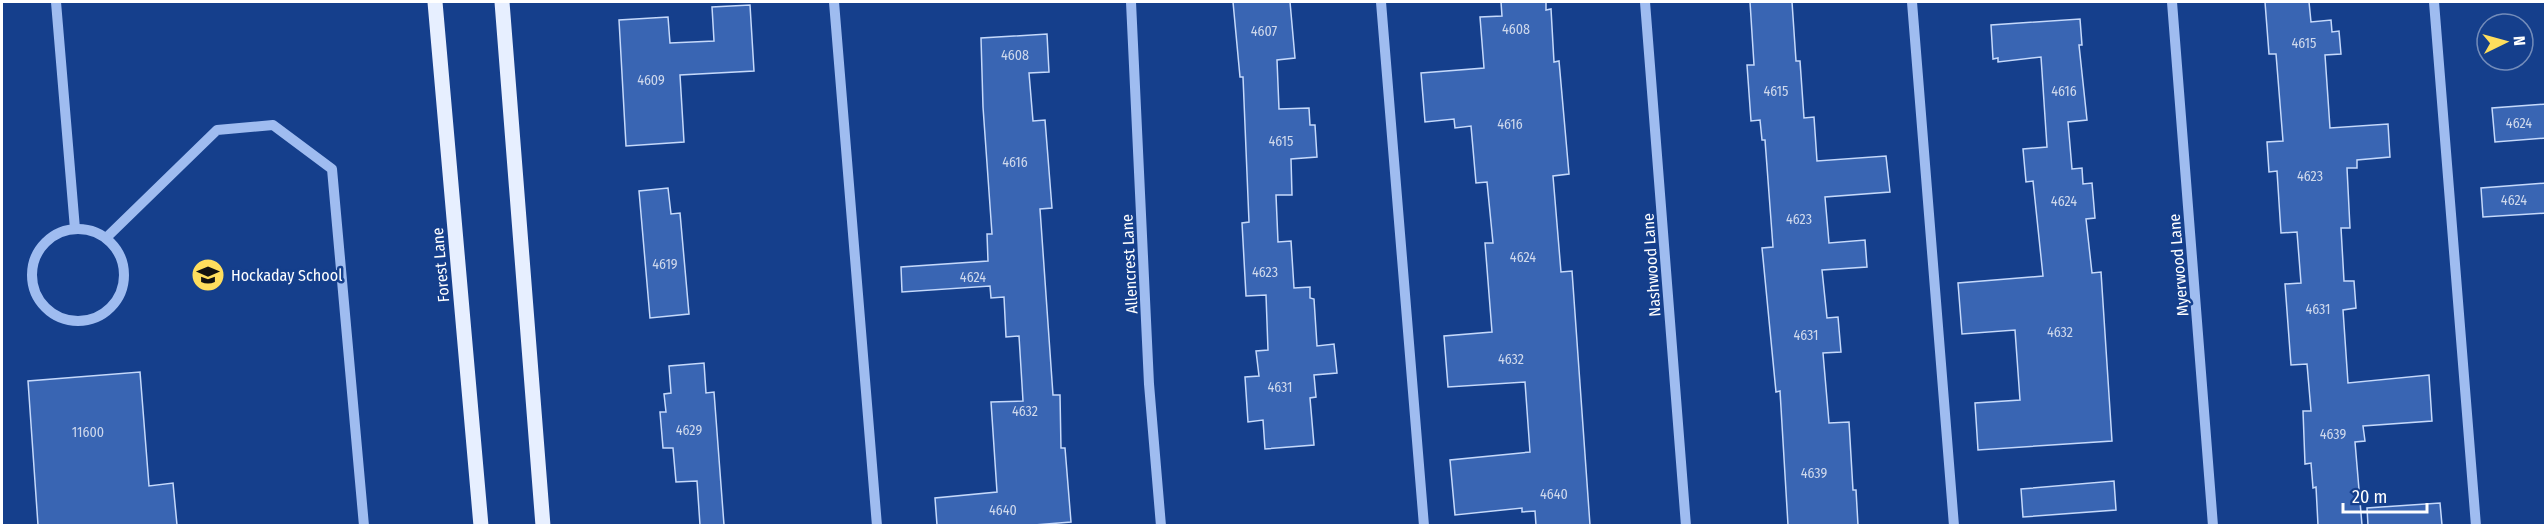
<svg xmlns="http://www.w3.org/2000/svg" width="2547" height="527" viewBox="0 0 2547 527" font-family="'Fira Sans Condensed',sans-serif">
  <rect width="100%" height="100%" fill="#153f8c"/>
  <g fill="#3965b3" stroke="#c5d9fb" stroke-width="1.5">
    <path d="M1233 2H1290L1295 58 1277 60 1279 109 1309 108 1310 125H1315L1317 157 1291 159 1292 195H1276L1278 242 1291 241 1294 288 1310 287V298L1314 299 1317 346 1334 344 1337 373 1314 375 1316 397 1310 398 1314 445 1265 449 1263 420 1248 422 1245 377 1259 376 1256 351 1268 350 1266 295 1246 296 1242 223 1249 222 1243 77H1240Z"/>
    <path d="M1501 2H1546V10L1551 9 1554 62 1559 61 1569 174 1553 176 1561 272 1572 271 1590 525H1536L1535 511 1522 512V508L1455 515 1450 460 1530 452 1525 382 1448 387 1444 336 1492 332 1485 243H1493L1487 182 1476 183 1471 126 1455 128 1454 119 1425 122 1421 73 1484 68 1480 17 1502 16Z"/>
    <path d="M1750 2H1792L1796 61H1800L1804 118 1814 117 1817 161 1886 156 1890 192 1825 197 1829 243 1865 240 1867 267 1822 270 1827 318 1838 317 1841 352 1823 353 1829 423 1849 422 1853 490H1856L1858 525H1788L1780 391 1776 392 1762 248 1773 247 1765 140H1762L1760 120 1751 121 1747 65H1754Z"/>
    <path d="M2265 2H2309L2311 22 2331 20 2332 32 2339 31 2341 54 2325 55 2330 128 2388 124 2390 157 2357 160V168H2347L2350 228H2341L2344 281H2354L2356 308 2343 310 2348 383 2429 375 2432 421 2363 426 2365 441 2355 442 2362 525H2318L2316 487 2313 488 2311 463 2305 464 2303 411H2311L2307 364 2291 365 2285 284 2301 283 2297 232 2281 233 2277 171 2269 172 2267 142 2283 141 2276 54H2269Z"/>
    <path d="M750 5 754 71 680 75 684 142 626 146 619 20 668 17 670 43 714 41 712 7Z"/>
    <path d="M2080 19 2082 45H2079L2087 120 2068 122 2072 169 2082 168 2083 184 2092 183 2095 218 2086 219 2092 273 2101 272 2112 441 1978 450 1975 403 2020 400 2015 330 1962 334 1958 283 2043 276 2033 181 2026 182 2023 149 2047 147 2041 57 1998 62V58L1993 59 1991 25Z"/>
    <path d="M1047 34 1049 72 1029 73 1033 121 1045 120 1052 208 1040 209 1053 395H1060L1061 448H1065L1071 522 1034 525H937L935 498 997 492 991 402 1023 401 1019 336 1006 337 1004 297 991 298 990 286 902 292 901 267 988 261 987 234H992L983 107 981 38Z"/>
    <path d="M2546 104V138L2495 142 2492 108Z"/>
    <path d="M2546 183V213L2483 217 2481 188Z"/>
    <path d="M668 188 671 214 680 213 689 314 650 318 639 191Z"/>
    <path d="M704 363 706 393 714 392 724 525H700L697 481 676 482 673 448H663L660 412H666L664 394 671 393 669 366Z"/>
    <path d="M140 372 149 486 173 483 177 525H38L28 381Z"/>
    <path d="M2114 481 2116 510 2023 517 2021 489Z"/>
    <path d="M2440 503 2442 525H2368L2367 508Z"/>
  </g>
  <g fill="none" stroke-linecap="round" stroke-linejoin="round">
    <g stroke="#9fbcf0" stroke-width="10">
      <path d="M56 2 75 229"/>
      <path d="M834 2 877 526"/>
      <path d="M1131 2 1149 384 1161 526"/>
      <path d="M1381 2 1424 526"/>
      <path d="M1645 2 1686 526"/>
      <path d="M1912 2 1954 526"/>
      <path d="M2172 2 2213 526"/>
      <path d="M2434 2 2476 526"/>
      <circle cx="78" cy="275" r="46"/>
      <path d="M106 238 217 130 273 125 332 169 364 526"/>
    </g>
    <g stroke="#e7efff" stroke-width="15">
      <path d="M435 2 481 526"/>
      <path d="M502 2 543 526"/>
    </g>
  </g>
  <defs>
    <g id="school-disc" transform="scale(1.725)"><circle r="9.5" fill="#ffde5d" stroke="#153f8c"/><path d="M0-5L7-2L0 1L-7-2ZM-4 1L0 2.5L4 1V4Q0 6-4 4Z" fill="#111"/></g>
  </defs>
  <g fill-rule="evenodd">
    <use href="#school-disc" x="208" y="275"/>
  </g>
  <g text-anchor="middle" stroke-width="5" stroke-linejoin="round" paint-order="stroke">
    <g font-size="14" fill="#ced8ec">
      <text x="1516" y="34">4608</text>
      <text x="1264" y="36">4607</text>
      <text x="2304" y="48">4615</text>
      <text x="1015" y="60">4608</text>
      <text x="651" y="85">4609</text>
      <text x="1776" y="96">4615</text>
      <text x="2064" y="96">4616</text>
      <text x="2519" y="128">4624</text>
      <text x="1510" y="129">4616</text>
      <text x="1281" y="146">4615</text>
      <text x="1015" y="167">4616</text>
      <text x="2310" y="181">4623</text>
      <text x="2514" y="205">4624</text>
      <text x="2064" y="206">4624</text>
      <text x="1799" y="224">4623</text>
      <text x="1523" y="262">4624</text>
      <text x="665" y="269">4619</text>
      <text x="1265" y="277">4623</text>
      <text x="973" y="282">4624</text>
      <text x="2318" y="314">4631</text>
      <text x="2060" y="337">4632</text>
      <text x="1806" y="340">4631</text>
      <text x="1511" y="364">4632</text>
      <text x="1280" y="392">4631</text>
      <text x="1025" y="416">4632</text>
      <text x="689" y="435">4629</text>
      <text x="88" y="437">11600</text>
      <text x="2333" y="439">4639</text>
      <text x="1814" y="478">4639</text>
      <text x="1554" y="499">4640</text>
      <text x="1003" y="515">4640</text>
    </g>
    <g font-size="16" fill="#fff" stroke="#153f8c">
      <text transform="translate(1129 264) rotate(-93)" y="6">Allencrest Lane</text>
      <text transform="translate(440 265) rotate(-95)" y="6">Forest Lane</text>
      <text transform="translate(1651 265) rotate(-94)" y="6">Nashwood Lane</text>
      <text transform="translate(2178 265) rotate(-95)" y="6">Myerwood Lane</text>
    </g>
    <g font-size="16" fill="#fff" stroke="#153f8c" text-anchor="start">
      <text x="231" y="281">Hockaday School</text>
    </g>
  </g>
  <rect width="2547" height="527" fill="none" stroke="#ffffff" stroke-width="6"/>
  <g transform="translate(2505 42) rotate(85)"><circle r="28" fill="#153f8c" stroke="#738cba" stroke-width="1.5"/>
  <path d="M0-4.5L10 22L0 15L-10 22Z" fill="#ffde5d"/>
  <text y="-9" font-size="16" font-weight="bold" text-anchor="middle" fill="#ffffff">N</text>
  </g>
  <path d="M2343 503v9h84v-9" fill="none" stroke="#ffffff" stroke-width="3"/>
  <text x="2352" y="503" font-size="18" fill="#ffffff" stroke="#153f8c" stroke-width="4.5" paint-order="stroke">20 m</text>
</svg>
